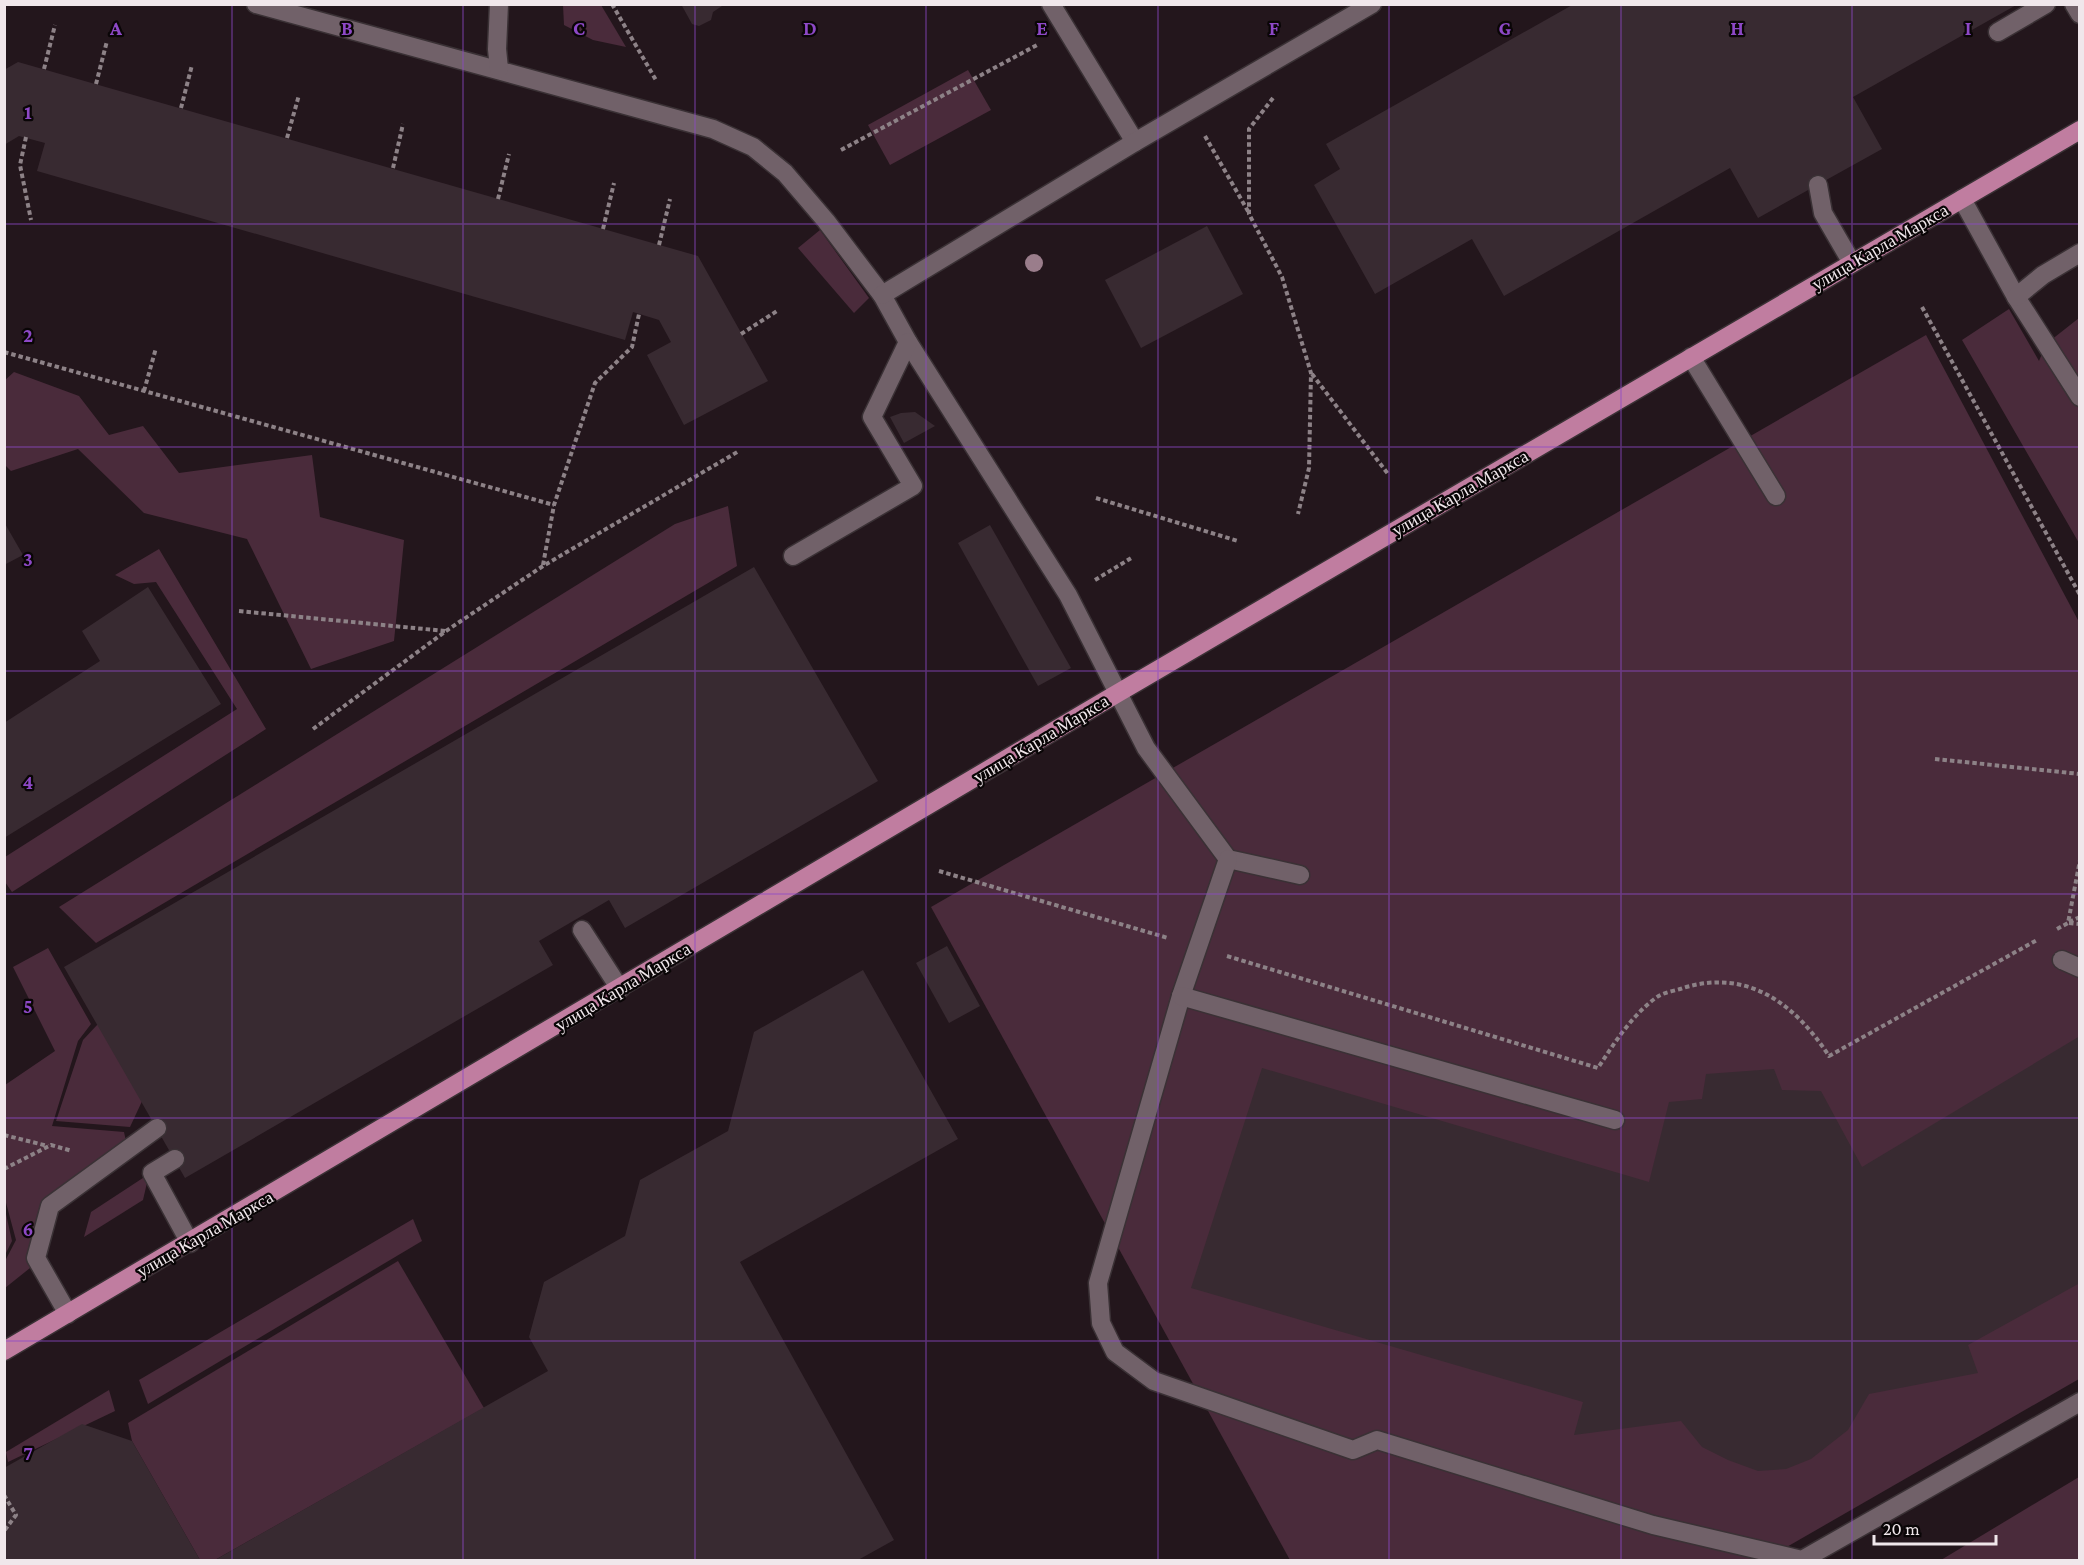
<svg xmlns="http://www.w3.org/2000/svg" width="2084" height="1565" viewBox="0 0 2084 1565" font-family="'Crimson Pro',serif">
  <rect width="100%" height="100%" fill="#23161c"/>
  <g fill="#4a2b3b">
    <path d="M563 5H601L626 47 593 40 564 25Z"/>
    <path d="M968 70 991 110 890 165 868 125Z"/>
    <path d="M820 230 869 298 854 313 798 248Z"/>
    <path d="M2009 309 2039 361 2046 344 2079 318V543L1962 340Z"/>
    <path d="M1926 335 2079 622V1379L1764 1560H1290L931 907Z"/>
    <path d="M14 372 79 396 109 435 143 426 179 473 312 455 320 517 404 540 394 641 311 669 247 539 144 513 78 449 11 471 5 465 4 381Z"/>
    <path d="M728 506 737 566 96 943 59 907 675 524Z"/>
    <path d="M159 549 266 729 12 892 5 882V857L237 709 156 582 134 584 115 575Z"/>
    <path d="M48 948 91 1024 78 1041 52 1126 124 1132 129 1155 45 1209 30 1268 5 1288 4 1263 16 1240 5 1199V1085L55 1051 13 967Z"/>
    <path d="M129 991 164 1054 130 1127 56 1121 83 1040Z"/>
    <path d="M149 1174 143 1200 84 1237 91 1212Z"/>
    <path d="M4 1205 12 1241 5 1255H4Z"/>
    <path d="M413 1219 422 1241 148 1404 139 1380Z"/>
    <path d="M398 1261 484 1408 215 1560H200L132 1441 128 1423Z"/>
    <path d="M109 1390 115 1411 8 1462 6 1452Z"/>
    <path d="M2079 1477V1560H1941Z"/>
  </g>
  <g fill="#382a31">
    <path d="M681 4H725L713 12 711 20 699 26 692 24Z"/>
    <path d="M1574 4H2018L1853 97 1882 149 1758 218 1730 168 1504 296 1472 239 1375 294 1314 185 1340 169 1326 144Z"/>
    <path d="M18 62 698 256 768 381 684 425 647 355 671 342 659 320 633 312 625 340 37 171 45 143 19 136 4 145V70Z"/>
    <path d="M1207 226 1243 294 1141 348 1105 280Z"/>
    <path d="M915 412 935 426 904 443 890 417 901 413Z"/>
    <path d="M4 522 23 555 4 565Z"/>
    <path d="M990 525 1071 668 1038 686 958 543Z"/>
    <path d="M754 567 878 781 625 928 609 900 539 941 553 965 185 1178 64 967Z"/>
    <path d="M148 587 221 704 4 838V723L100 661 82 631Z"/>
    <path d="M947 946 980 1006 949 1023 916 963Z"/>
    <path d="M863 970 958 1139 740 1262 894 1540 858 1560H215L548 1371 529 1337 544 1282 625 1236 640 1180 728 1131 754 1032Z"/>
    <path d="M2080 1036V1283L1968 1345 1978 1373 1869 1394 1848 1430 1811 1459 1786 1469 1758 1471 1728 1460 1702 1447 1681 1421 1574 1435 1583 1402 1191 1288 1262 1068 1649 1182 1669 1102 1702 1099 1706 1074 1774 1069 1782 1090 1821 1091 1862 1167Z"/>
    <path d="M82 1424 132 1441 200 1560H4V1468Z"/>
  </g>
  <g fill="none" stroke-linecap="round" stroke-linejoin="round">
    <g stroke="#3a3135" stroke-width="21">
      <g id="minor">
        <path d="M256 4 713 129 753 147 785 173 826 221 882 295 908 342 1068 595 1146 748 1228 859 1300 875"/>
        <path d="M1051 4 1135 142"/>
        <path d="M2074 4 2080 14"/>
        <path d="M1998 32 2046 4"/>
        <path d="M499 69 497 49 499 4"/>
        <path d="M1818 185 1823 213 1852 263"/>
        <path d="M1962 199 2016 297 2080 397"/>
        <path d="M882 295 1135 142 1372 4"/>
        <path d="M2016 297 2043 275 2080 253"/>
        <path d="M1691 357 1776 496"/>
        <path d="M793 556 913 486 872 417 908 342"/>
        <path d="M1228 859 1181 996 1098 1283 1101 1323 1115 1352 1154 1381 1353 1450 1377 1440 1653 1525 1802 1560 2080 1402"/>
        <path d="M582 930 620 989"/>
        <path d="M2062 960 2080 968"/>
        <path d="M1181 996 1615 1120"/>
        <path d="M175 1159 152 1173 190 1243"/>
        <path d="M68 1314 36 1258 50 1206 157 1128"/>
      </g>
    </g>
    <g stroke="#3a3135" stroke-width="21">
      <path id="major" d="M4 1351 1118 693 2080 130"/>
    </g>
    <g stroke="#8d8287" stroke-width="4" stroke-dasharray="4.5 3" stroke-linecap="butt">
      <path d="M612 4 657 82"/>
      <path d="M44 69 55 25"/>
      <path d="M96 84 107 41"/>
      <path d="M1273 98 1249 129V214L1282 277 1311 373 1309 468 1298 514"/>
      <path d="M181 108 192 65"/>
      <path d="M1205 136 1249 213"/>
      <path d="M26 137 20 165 31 220"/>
      <path d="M287 138 299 95"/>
      <path d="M841 150 1039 44"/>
      <path d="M393 168 403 124"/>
      <path d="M498 199 509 154"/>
      <path d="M603 229 614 183"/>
      <path d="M659 245 670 199"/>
      <path d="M1922 307 2080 595"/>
      <path d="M741 334 777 311"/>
      <path d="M4 352 554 505"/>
      <path d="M1312 374 1388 474"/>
      <path d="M144 391 156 348"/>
      <path d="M1096 498 1238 541"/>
      <path d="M543 565 554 505 595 383 632 347 639 314"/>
      <path d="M1095 580 1133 557"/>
      <path d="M239 611 445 631"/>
      <path d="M313 729 446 631 543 566 739 451"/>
      <path d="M1935 759 2080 774"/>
      <path d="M939 871 1168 938"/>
      <path d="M2069 922 2080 917"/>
      <path d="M2069 923 2080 924"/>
      <path d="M2057 929 2068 923 2080 860"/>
      <path d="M1227 956 1598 1068C1615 1042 1632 1015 1657 997 1664 992 1675 991 1683 988 1748 968 1795 1004 1829 1056L2037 940"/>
      <path d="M4 1135 48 1146"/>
      <path d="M4 1169 51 1145 72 1151"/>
      <path d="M4 1495 16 1515 4 1531"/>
    </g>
    <use href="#minor" stroke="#716169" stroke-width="18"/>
    <use href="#major" stroke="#c07da0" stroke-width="18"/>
  </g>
  <circle fill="#9a7d8b" cx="1034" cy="263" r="9"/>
  <path fill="none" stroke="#8d48c6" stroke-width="1.5" stroke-opacity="0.55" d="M232 4V1560M463 4V1560M695 4V1560M926 4V1560M1158 4V1560M1389 4V1560M1621 4V1560M1852 4V1560M4 224H2080M4 447H2080M4 671H2080M4 894H2080M4 1118H2080M4 1341H2080"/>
  <g text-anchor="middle" stroke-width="4.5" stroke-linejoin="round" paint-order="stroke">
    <g font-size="18" fill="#f0e7eb" stroke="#090506">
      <text transform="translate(1880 247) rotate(-30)" y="6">улица Карла Маркса</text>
      <text transform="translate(1460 493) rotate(-30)" y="6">улица Карла Маркса</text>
      <text transform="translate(1041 739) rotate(-31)" y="6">улица Карла Маркса</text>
      <text transform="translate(623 987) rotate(-31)" y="6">улица Карла Маркса</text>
      <text transform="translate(205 1234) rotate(-30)" y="6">улица Карла Маркса</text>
    </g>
  </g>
  <g font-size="20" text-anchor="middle" font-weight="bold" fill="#8d48c6" stroke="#090506" stroke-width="4.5" stroke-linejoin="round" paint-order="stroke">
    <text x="116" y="35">A</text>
    <text x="347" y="35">B</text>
    <text x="579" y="35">C</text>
    <text x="810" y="35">D</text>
    <text x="1042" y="35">E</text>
    <text x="1274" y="35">F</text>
    <text x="1505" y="35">G</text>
    <text x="1737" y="35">H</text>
    <text x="1968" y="35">I</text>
    <text x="28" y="119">1</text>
    <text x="28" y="342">2</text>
    <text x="28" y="566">3</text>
    <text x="28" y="789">4</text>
    <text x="28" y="1013">5</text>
    <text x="28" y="1236">6</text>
    <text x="28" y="1460">7</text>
  </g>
  <rect width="2084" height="1565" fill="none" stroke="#f0e7eb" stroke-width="12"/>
  <path d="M1874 1535v9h122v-9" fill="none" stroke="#f0e7eb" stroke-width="3"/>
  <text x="1883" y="1535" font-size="18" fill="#f0e7eb" stroke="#090506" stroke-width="4.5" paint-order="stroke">20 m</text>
</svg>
